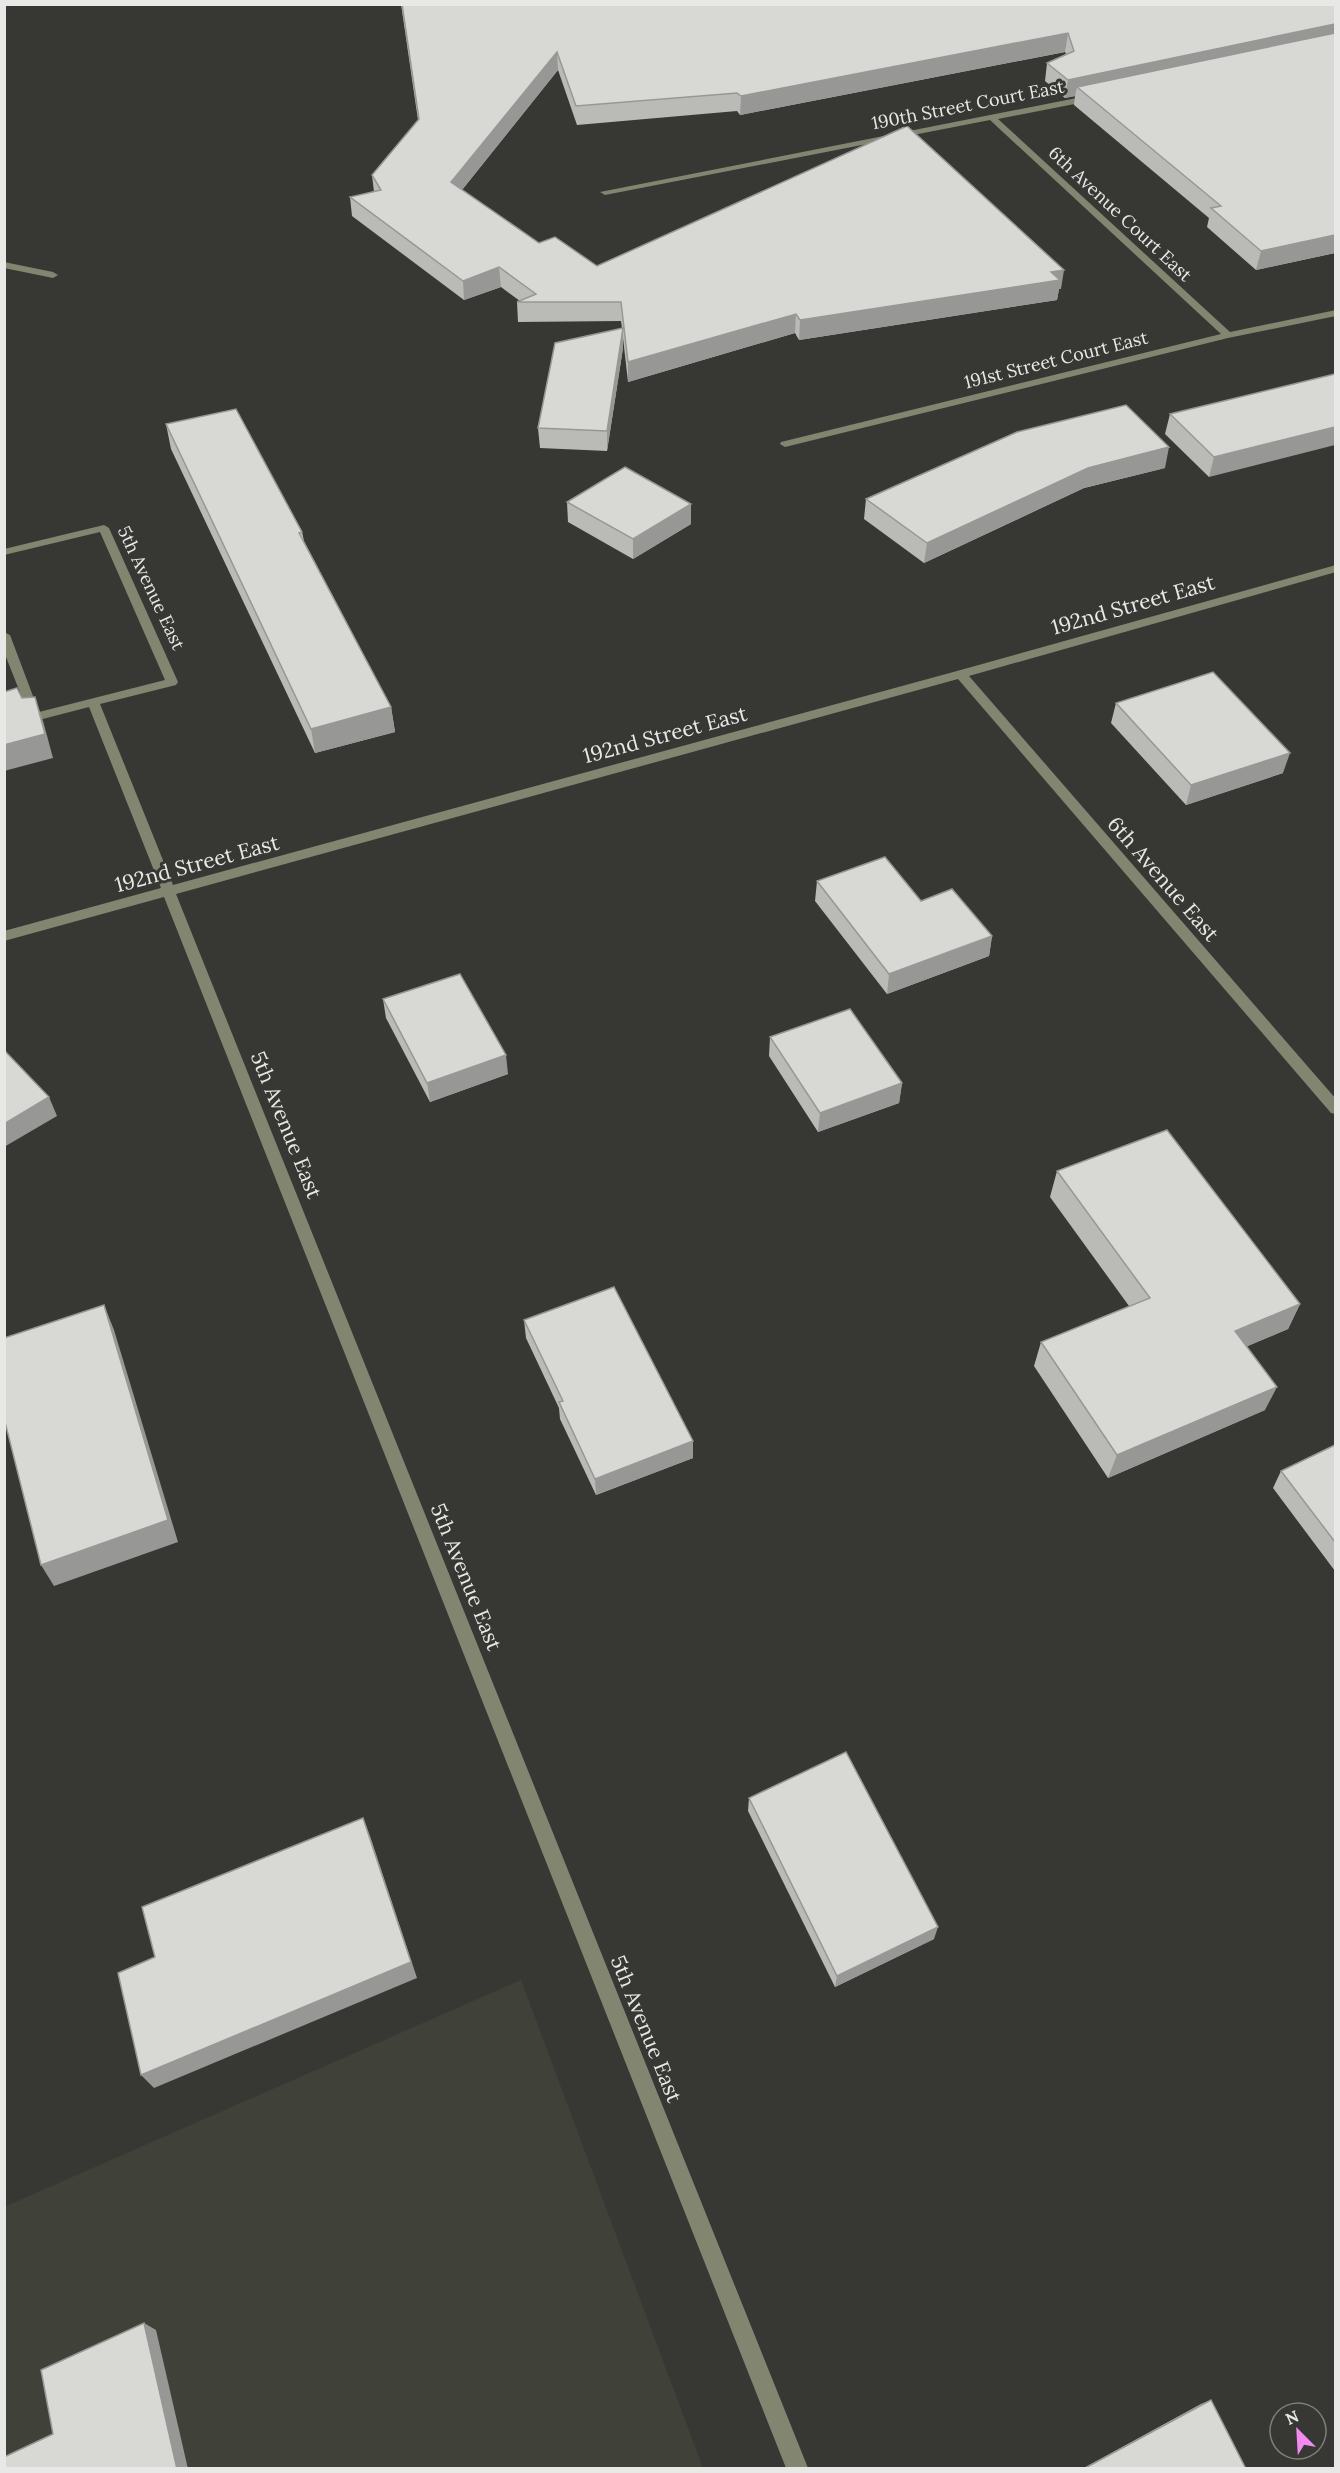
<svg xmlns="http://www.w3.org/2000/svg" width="1340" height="2473" viewBox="0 0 1340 2473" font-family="Lora,serif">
  <rect width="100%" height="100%" fill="#373834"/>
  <path fill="#404239" d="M521 1980 703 2468H5L4 2207Z"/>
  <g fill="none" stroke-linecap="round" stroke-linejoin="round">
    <g fill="#828670" fill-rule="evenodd">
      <path d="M1092 95 1095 96V100L998 119 1230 332 1336 310V316L1228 338 785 447 780 444 781 442 1221 334 990 120 605 195 600 192Z"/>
      <path d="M4 262 53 272 58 275 53 278 4 268Z"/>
      <path d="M104 525 109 528 178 682 176 685 100 704 173 885 957 671 1336 565V572L969 676 1336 1099V1114L1331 1113 958 679 176 894 808 2468H786L164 897 4 941V931L161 888 89 707 35 721 31 720 4 652V632L10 635 39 712 165 680 100 532 4 555V549Z"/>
    </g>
  </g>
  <g fill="#babbb7">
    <path d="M401 4H1335V253L1256 270 1207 227 1209 218 1074 105 1075 96 1065 98 1045 81 1047 63 1066 54 1065 52 740 115 737 111 577 125 558 70 462 190 539 243 597 266 1061 289H1059L1057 300 799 340 795 333 628 382 623 338V348L607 451 540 448 538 428 622 328 621 321 518 322 517 302 520 301 501 287 464 300 352 216 350 197 374 192 372 175 418 120Z"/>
    <path d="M1335 374 1209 477 1165 434 1170 414Z"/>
    <path d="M166 424 302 532 304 541 391 707 395 732 315 753 171 449Z"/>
    <path d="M1165 468 1084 488 924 563 864 519 866 499Z"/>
    <path d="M567 502 691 504V524L633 559 568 522Z"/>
    <path d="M1116 703 1283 773 1186 805 1111 723Z"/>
    <path d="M817 881 921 901 992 936 989 956 887 994 815 901Z"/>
    <path d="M383 999 508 1074 430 1102 386 1018Z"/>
    <path d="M770 1037 902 1083 899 1103 818 1132 769 1056Z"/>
    <path d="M1057 1171 1300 1304 1288 1329 1247 1346 1265 1410 1108 1478 1034 1366 1041 1342 1129 1306 1050 1197Z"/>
    <path d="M524 1320 693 1458 596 1495 560 1419 559 1408 526 1338Z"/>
    <path d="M1335 1445V1571L1273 1488 1281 1471Z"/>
    <path d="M749 1798 934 1939 835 1987 748 1811Z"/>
    <path d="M1211 2400 1246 2469H1082L1201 2404Z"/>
  </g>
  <g fill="#979895">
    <path d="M1335 24V42L1077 87 1075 96 1065 98 1068 80Z"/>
    <path d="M1068 33 1065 52 740 115 741 96Z"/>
    <path d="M557 52 558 70 453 201 451 182Z"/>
    <path d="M1335 235V253L1256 270 1261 251Z"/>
    <path d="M499 267 501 287 464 300 463 281Z"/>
    <path d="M1064 270 1061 289H1059L1057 300 799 340 800 320Z"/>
    <path d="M796 314 795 333 628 382V362Z"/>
    <path d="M623 328V348L607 451V431Z"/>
    <path d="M1335 427V445L1209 477 1214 457Z"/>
    <path d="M1169 447 1165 468 1084 488 924 563 927 543 1088 468Z"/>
    <path d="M691 504V524L633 559V539Z"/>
    <path d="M35 697 43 721 53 758 4 771V745Z"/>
    <path d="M391 707 395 732 315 753 311 729Z"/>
    <path d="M1290 753 1283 773 1186 805 1191 785Z"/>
    <path d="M992 936 989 956 887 994 889 974Z"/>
    <path d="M506 1055 508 1074 430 1102 427 1083Z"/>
    <path d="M902 1083 899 1103 818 1132 820 1113Z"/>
    <path d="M49 1097 57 1116 4 1147V1124Z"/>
    <path d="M1300 1304 1288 1329 1225 1356 1235 1331Z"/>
    <path d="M104 1305 114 1330 178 1542 54 1586 41 1565Z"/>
    <path d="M1277 1387 1265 1410 1108 1478 1117 1455Z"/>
    <path d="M693 1441V1458L596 1495 595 1479Z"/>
    <path d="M363 1818 370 1836 417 1978 154 2088 141 2075Z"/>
    <path d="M938 1927 934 1939 835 1987 837 1976Z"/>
    <path d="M144 2323 156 2330 188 2469H177Z"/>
  </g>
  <g fill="#d8d9d5" stroke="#979895" stroke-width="1.5">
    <path d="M402 4H1335V24L1068 80 1047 63 1074 51 1068 33 741 96 737 93 576 106 557 52 451 182 539 243 555 237 597 266 907 126 1064 270 1051 272 1060 280 800 320 796 314 628 362 621 302H517L536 294 499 267 463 281 350 197 381 190 372 175 419 119Z"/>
    <path d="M1335 33V235L1261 251 1211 208 1221 206 1077 87Z"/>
    <path d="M623 328 607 431 538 428 555 343Z"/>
    <path d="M1335 374V427L1214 457 1170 414Z"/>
    <path d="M1126 405 1169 447 1088 468 927 543 866 499 1017 432Z"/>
    <path d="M236 409 302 532 299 533 391 707 311 729 166 424Z"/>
    <path d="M625 467 691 504 633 539 567 502Z"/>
    <path d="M1213 672 1290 753 1191 785 1116 703Z"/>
    <path d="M17 688 22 698 35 697 45 734 4 745V692Z"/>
    <path d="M885 857 921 901 952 889 992 936 889 974 817 881Z"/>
    <path d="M460 974 506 1055 427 1083 383 999Z"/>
    <path d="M850 1009 902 1083 820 1113 770 1037Z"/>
    <path d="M4 1050 49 1097 4 1124Z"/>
    <path d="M1167 1130 1300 1304 1235 1331 1277 1387 1117 1455 1041 1342 1150 1298 1057 1171Z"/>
    <path d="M614 1287 693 1441 595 1479 559 1402 563 1401 524 1320Z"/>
    <path d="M104 1305 168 1520 41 1565 4 1418V1338Z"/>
    <path d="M1335 1445V1542L1281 1471Z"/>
    <path d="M846 1752 938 1927 837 1976 749 1798Z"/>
    <path d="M363 1818 411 1962 141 2075 118 1973 155 1957 142 1907Z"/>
    <path d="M144 2323 177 2469H4V2457L53 2434 41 2370Z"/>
    <path d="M1211 2400 1246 2469H1087V2467Z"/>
  </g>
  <g text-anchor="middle" stroke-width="6" stroke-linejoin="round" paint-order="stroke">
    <g font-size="18" fill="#e8e8e6" stroke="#373834">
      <text transform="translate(968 105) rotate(-11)" y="6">190th Street Court East</text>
      <text transform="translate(1120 214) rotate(43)" y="6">6th Avenue Court East</text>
      <text transform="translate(1056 360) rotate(-14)" y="6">191st Street Court East</text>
      <text transform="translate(151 588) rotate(65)" y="6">5th Avenue East</text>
    </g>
    <g font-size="21" fill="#e8e8e6" stroke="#373834">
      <text transform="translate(1133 605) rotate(-16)" y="7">192nd Street East</text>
      <text transform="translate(665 735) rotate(-15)" y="7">192nd Street East</text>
      <text transform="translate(197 864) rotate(-15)" y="7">192nd Street East</text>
      <text transform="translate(1163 879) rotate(49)" y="7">6th Avenue East</text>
      <text transform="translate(286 1125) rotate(68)" y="7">5th Avenue East</text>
      <text transform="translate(466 1577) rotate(68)" y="7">5th Avenue East</text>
      <text transform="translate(646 2029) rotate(68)" y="7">5th Avenue East</text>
    </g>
  </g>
  <rect width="1340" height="2473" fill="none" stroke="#e8e8e6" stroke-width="12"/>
  <g transform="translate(1298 2431) rotate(336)"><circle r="28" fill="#373834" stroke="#7e7e7b" stroke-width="1.5"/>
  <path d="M0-4.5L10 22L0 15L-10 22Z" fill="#f28af2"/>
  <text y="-9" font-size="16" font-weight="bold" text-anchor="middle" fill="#e8e8e6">N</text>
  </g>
</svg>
